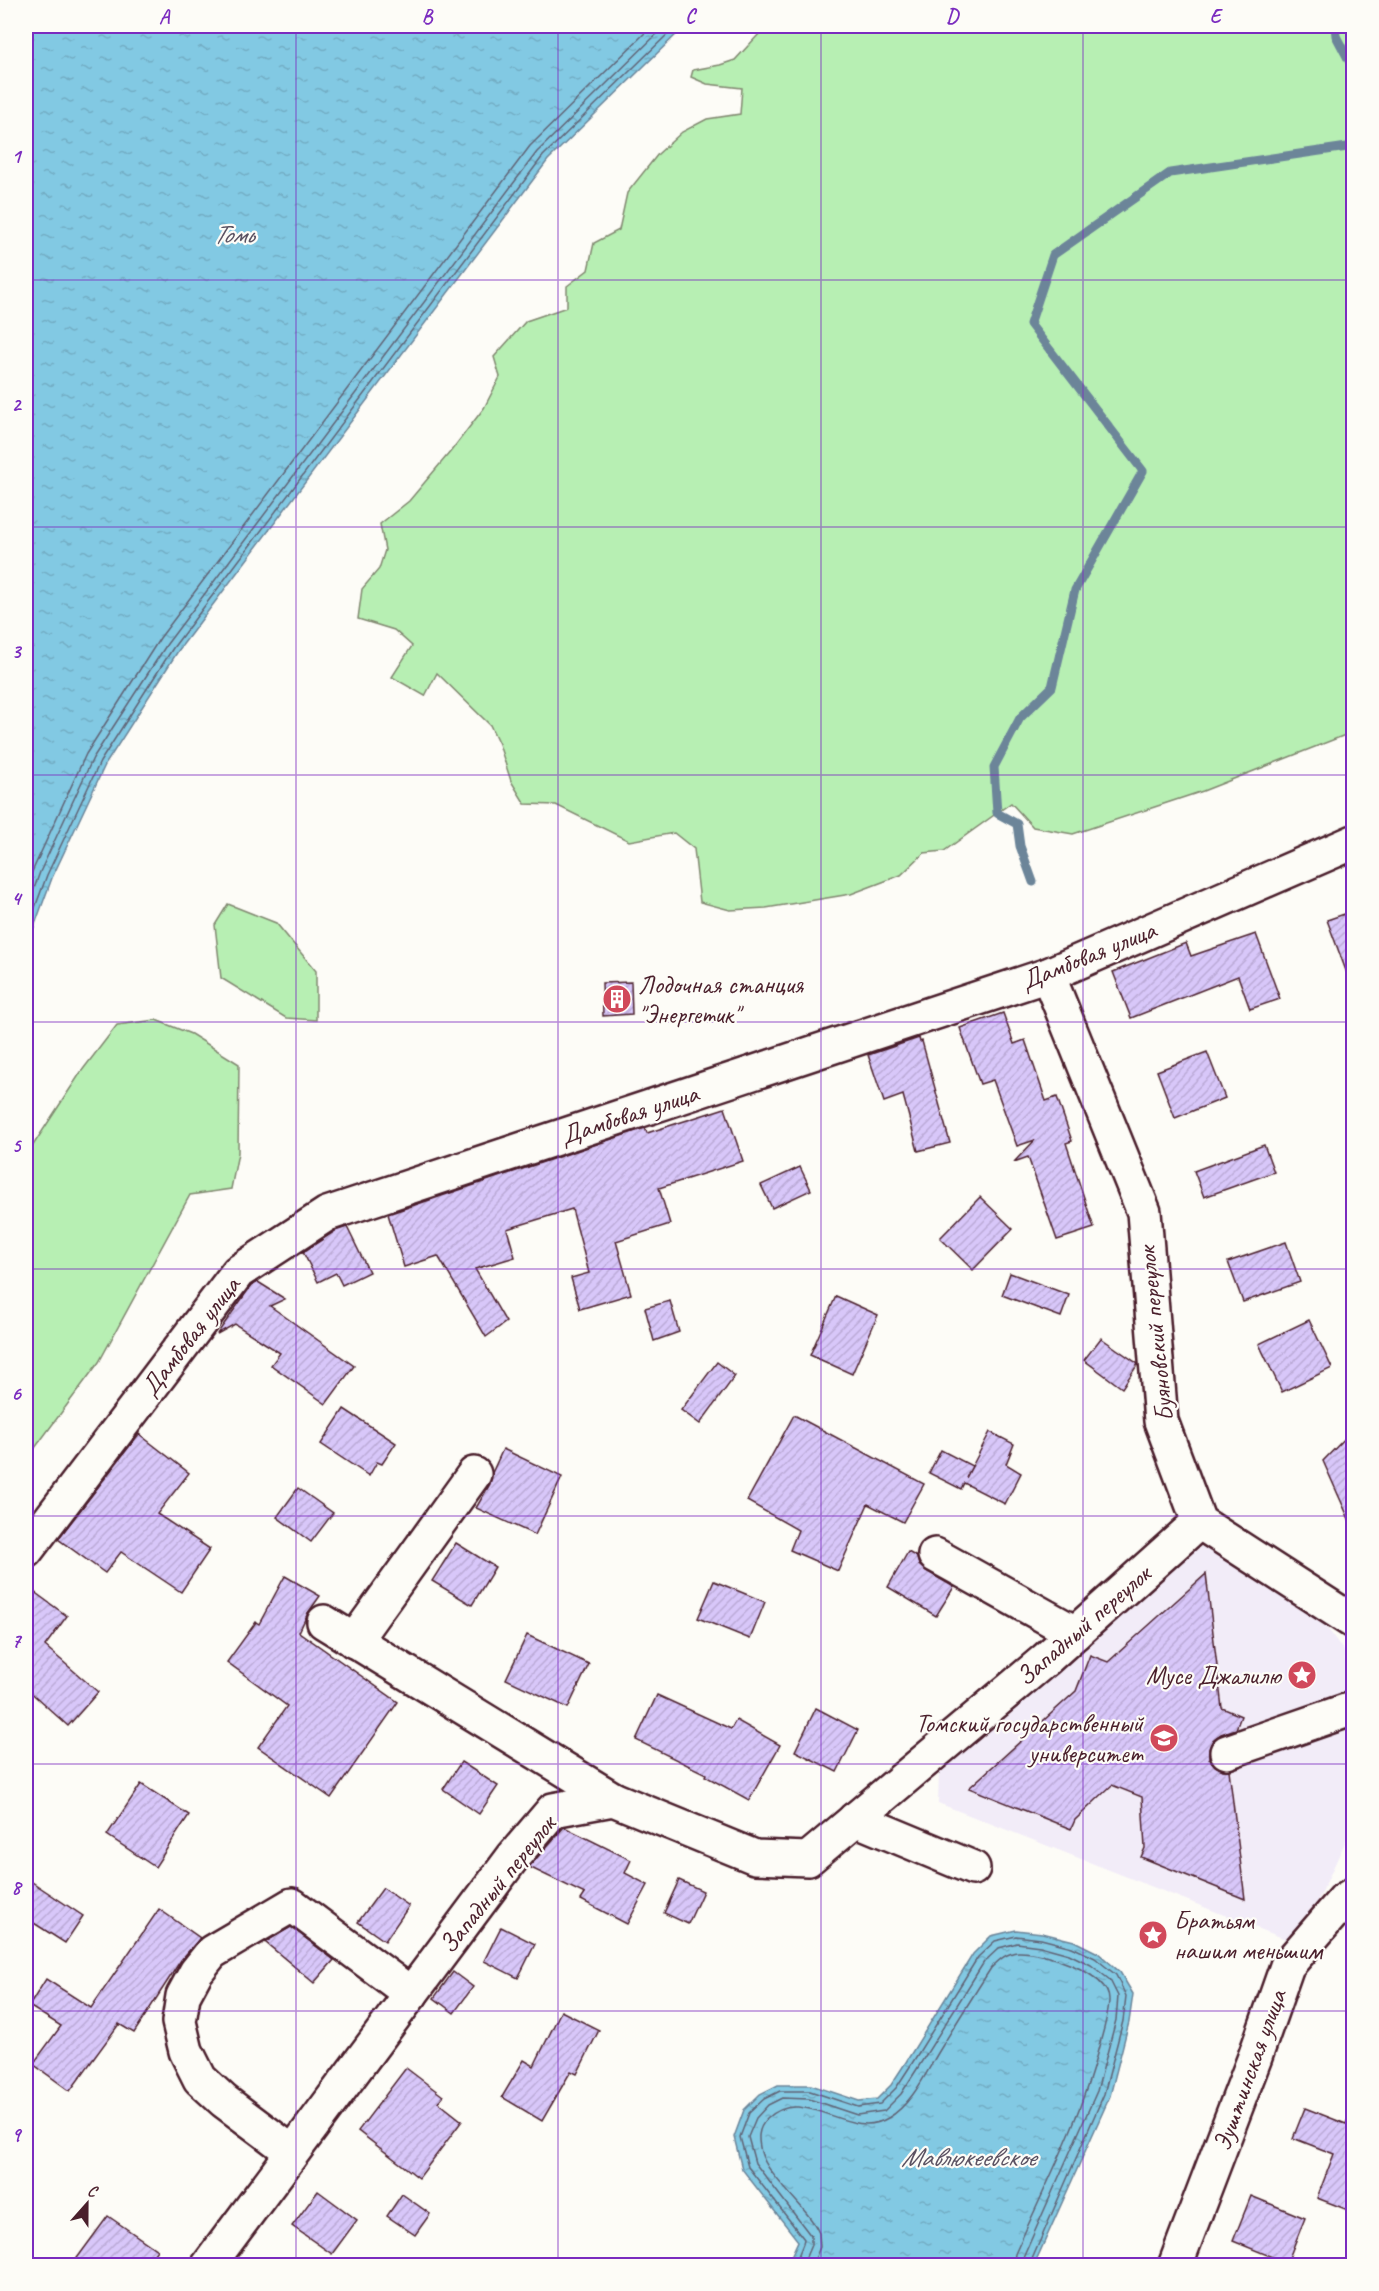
<svg xmlns="http://www.w3.org/2000/svg" width="1379" height="2291" viewBox="0 0 1379 2291" font-family="Caveat,sans-serif">
  <defs>
    <pattern id="water-ripples" width="26" height="14" patternUnits="userSpaceOnUse" patternTransform="scale(1.5)"><rect width="26" height="14" fill="#82c9e3"/><path d="M2 4q2-2 4 0t4 0M15 11q2-2 4 0t4 0" fill="none" stroke="#72acc3"/></pattern>
    <pattern id="building-hatch" width="6" height="6" patternUnits="userSpaceOnUse" patternTransform="scale(1.5)"><rect width="6" height="6" fill="#d8c7f9"/><path d="M-1 1l2-2M0 6l6-6M5 7l2-2" fill="none" stroke="#bbaad6"/></pattern>
  </defs>
  <rect width="100%" height="100%" fill="#fdfcf7"/>
  <filter id="ink" filterUnits="userSpaceOnUse"><feTurbulence type="fractalNoise" baseFrequency=".0167" numOctaves="2"/><feDisplacementMap in="SourceGraphic" scale="12" xChannelSelector="R" yChannelSelector="G"/><feConvolveMatrix kernelMatrix="1 2 1 2 8 2 1 2 1" color-interpolation-filters="sRGB"/></filter>
  <g filter="url(#ink)">
    <path fill="#f2ecf8" d="M1206 1545 1322 1621 1344 1651 1353 1706V1825L1298 1944 938 1803 939 1770 1186 1552Z"/>
    <g fill="#b7efb3" stroke="#80876f" stroke-width="1.5">
      <path d="M774 26H1353V732L1203 791 1073 834 1033 827 1011 803 944 851 924 853 901 875 851 894 766 908 730 910 700 902 694 849 674 833 629 841 556 805 525 804 511 781 499 744 490 725 437 673 425 696 392 677 412 646 394 630 358 619 362 589 379 569 385 550 380 524 409 501 451 451 484 408 500 377 494 357 526 321 567 307V286L588 270 594 243 619 230 627 193 658 154 682 132 707 119 740 114 742 88 707 84 691 77 693 70 720 65 735 60 759 34Z"/>
      <path d="M228 904 276 923 316 971V1020L286 1018 221 978 215 925Z"/>
      <path d="M156 1020 191 1034 239 1064 238 1153 231 1189 190 1195 99 1362 26 1460V1156L81 1072 117 1025Z"/>
    </g>
    <g fill="url(#water-ripples)" stroke="#6c8599" stroke-width="1.5">
      <path d="M26 26H685L548 160 178 651 105 765 52 878 26 949Z"/>
      <path d="M1016 1930 1042 1933 1074 1941 1098 1953 1120 1972 1133 1994 1129 2022 1110 2096 1034 2265H787L798 2241 742 2169 734 2137 744 2110 760 2094 778 2085H811L859 2101 877 2099 891 2085 906 2062 973 1954 991 1936Z"/>
    </g>
    <g fill="none" stroke-linecap="round" stroke-linejoin="round">
      <g stroke="#606375" stroke-width="1.5">
        <path d="M26 885 86 754 160 638 530 146 652 26"/>
        <path d="M26 911 40 872 93 758 167 644 537 152 665 26"/>
        <path d="M26 932 47 875 100 762 173 648 543 156 676 26"/>
        <path d="M794 2266 803 2244 804 2239 748 2167 740 2137 749 2113 764 2099 780 2091H810L858 2107 880 2104 896 2088 911 2065 978 1957 995 1941 1016 1936 1041 1939 1072 1947 1095 1958 1116 1975 1126 1996 1123 2021 1104 2094 1029 2266"/>
        <path d="M802 2266 811 2245V2236L755 2163 748 2137 756 2118 768 2105 782 2098 809 2099 857 2115 884 2111 901 2094 917 2069 984 1962 999 1948 1017 1943 1040 1946 1069 1954 1091 1965 1110 1980 1118 1996 1116 2020 1097 2091 1023 2258 1022 2266"/>
        <path d="M812 2266 820 2247 819 2233C808 2207 768 2178 761 2152 758 2139 757 2129 767 2119 803 2083 849 2142 888 2118 911 2105 925 2075 938 2053 955 2025 973 1996 991 1968 999 1960 1006 1953 1018 1952 1041 1951 1110 1972 1109 2001 1108 2018 1102 2035 1098 2050 1080 2121 1044 2188 1015 2254L1013 2266"/>
      </g>
      <g stroke="#6c8599" stroke-width="9">
        <path d="M1335 26 1336 36 1354 70"/>
        <path d="M1033 882 1020 846 1017 824 997 813 994 767 1020 718 1052 687 1075 590 1143 471 1030 324 1053 255 1170 173 1354 146"/>
      </g>
    </g>
    <g fill="url(#building-hatch)" stroke="#4a1f2b" stroke-width="1.5">
      <path d="M1353 911V984H1351L1327 920Z"/>
      <path d="M1256 934 1280 999 1250 1009 1238 976 1131 1018 1113 972 1186 943 1191 956Z"/>
      <path d="M631 982 632 1014 603 1016 602 983Z"/>
      <path d="M1003 1013 1014 1044 1025 1040 1046 1101 1057 1097 1072 1141 1066 1143 1094 1228 1057 1240 1028 1157 1014 1162 1035 1140 1017 1146 993 1080 980 1084 960 1028Z"/>
      <path d="M919 1038 920 1042 922 1041 950 1143 918 1151 903 1095 884 1102 868 1055Z"/>
      <path d="M1207 1052 1225 1098 1175 1118 1157 1071Z"/>
      <path d="M725 1108 743 1161 659 1188 670 1224 616 1241 631 1294 580 1309 571 1278 589 1273 572 1209 507 1229 515 1257 475 1269 506 1322 486 1337 438 1256 404 1267 388 1214 645 1128 647 1133Z"/>
      <path d="M1264 1145 1274 1172 1204 1197 1194 1171Z"/>
      <path d="M800 1167 811 1190 772 1208 761 1185Z"/>
      <path d="M980 1197 1013 1229 973 1270 940 1238Z"/>
      <path d="M347 1227 369 1272 342 1285 336 1273 318 1282 303 1252 335 1231Z"/>
      <path d="M1286 1242 1300 1282 1243 1302 1228 1262Z"/>
      <path d="M1010 1273 1069 1295 1061 1317 1002 1295Z"/>
      <path d="M258 1282 285 1299 270 1306 354 1366 326 1404 271 1365 280 1353 235 1324 217 1334 251 1286Z"/>
      <path d="M836 1296 878 1315 852 1374 810 1355Z"/>
      <path d="M670 1301 679 1332 654 1341 645 1308Z"/>
      <path d="M1309 1320 1332 1368 1282 1392 1259 1344Z"/>
      <path d="M1101 1338 1138 1364 1122 1388 1084 1360Z"/>
      <path d="M717 1362 735 1376 700 1424 681 1410Z"/>
      <path d="M344 1409 396 1443 382 1464 377 1462 369 1476 321 1444Z"/>
      <path d="M794 1415 924 1484 903 1522 868 1504 838 1571 790 1550 798 1530 747 1501Z"/>
      <path d="M1353 1430V1528L1323 1461Z"/>
      <path d="M990 1432 1014 1444 1006 1464 1021 1473 1005 1504 964 1483 961 1489 929 1473 941 1450 972 1466 966 1478Z"/>
      <path d="M139 1434 189 1473 157 1514 210 1549 181 1592 121 1552 105 1573 58 1539Z"/>
      <path d="M503 1449 562 1477 535 1535 476 1508 490 1484 492 1473Z"/>
      <path d="M298 1488 333 1513 311 1542 277 1517Z"/>
      <path d="M456 1543 495 1567 472 1605 432 1581Z"/>
      <path d="M908 1552 917 1557 919 1565 926 1571 954 1587 936 1616 888 1587Z"/>
      <path d="M1206 1574 1222 1708 1241 1716 1236 1729 1221 1734 1213 1740 1209 1749V1758L1215 1766 1223 1770H1229L1245 1899 1141 1857 1145 1848 1142 1797 1112 1785 1075 1820 1071 1829 969 1788 1076 1691 1090 1655 1108 1662Z"/>
      <path d="M285 1576 320 1596 308 1613 299 1632 398 1702 331 1798 258 1747 287 1706 227 1662 256 1622 259 1624Z"/>
      <path d="M714 1581 765 1602 750 1639 698 1618Z"/>
      <path d="M26 1586 67 1616 45 1646 98 1692 68 1726 26 1688Z"/>
      <path d="M527 1635 589 1664 568 1708 506 1679Z"/>
      <path d="M657 1695 731 1729 736 1720 780 1745 749 1800 705 1776 706 1774 636 1740Z"/>
      <path d="M816 1708 858 1730 837 1772 795 1751Z"/>
      <path d="M461 1762 498 1786 479 1814 443 1789Z"/>
      <path d="M141 1784 189 1815 155 1867 107 1835Z"/>
      <path d="M564 1827 631 1860 625 1873 648 1885 627 1924 581 1900 585 1894 529 1867Z"/>
      <path d="M26 1878 83 1916 65 1943 26 1918Z"/>
      <path d="M679 1880 703 1891 688 1924 664 1913Z"/>
      <path d="M383 1888 409 1906 385 1941 358 1922Z"/>
      <path d="M159 1909 200 1938 181 1960 134 2033 119 2024 70 2091 33 2064 61 2026 29 2006 46 1979 91 2008Z"/>
      <path d="M291 1927 334 1960 314 1983 265 1942Z"/>
      <path d="M501 1927 535 1944 518 1978 484 1961Z"/>
      <path d="M453 1972 473 1987 454 2013 434 1998Z"/>
      <path d="M561 2011 599 2030 577 2074 571 2071 542 2121 502 2097 524 2060 534 2066Z"/>
      <path d="M406 2068 443 2096 438 2102 462 2121 419 2178 358 2131Z"/>
      <path d="M1305 2108 1346 2124 1352 2109H1353V2212L1317 2198 1334 2154 1293 2138Z"/>
      <path d="M318 2191 357 2220 332 2254 292 2226Z"/>
      <path d="M402 2194 430 2214 415 2235 387 2216Z"/>
      <path d="M1251 2196 1305 2218 1287 2263 1233 2241Z"/>
      <path d="M108 2216 157 2250 146 2265H72Z"/>
    </g>
    <g fill="none" stroke-linecap="round" stroke-linejoin="round">
      <g stroke="#4a1f2b" stroke-width="38">
        <g id="minor">
          <path d="M1048 975 1144 1212 1161 1421 1199 1522 1354 1622"/>
          <path d="M26 1551 238 1272 327 1214 1048 975 1354 842"/>
          <path d="M935 1555 1075 1633"/>
          <path d="M324 1622 613 1799"/>
          <path d="M354 1641 474 1474"/>
          <path d="M1227 1752 1354 1708"/>
          <path d="M855 1819 973 1868"/>
          <path d="M292 2152 224 2101 200 2079 186 2051 179 2022 183 1996 196 1972 212 1952 292 1905 411 1994"/>
          <path d="M208 2266 513 1857 553 1810 613 1799 755 1857 808 1859 1045 1660 1199 1522"/>
          <path d="M1175 2266 1255 2057 1287 1966 1344 1900 1354 1894"/>
        </g>
      </g>
      <use href="#minor" stroke="#fdfcf7" stroke-width="33"/>
    </g>
  </g>
  <path fill="none" stroke="#7b2cbf" stroke-width="1.5" stroke-opacity="0.55" d="M296 26V2266M558 26V2266M821 26V2266M1083 26V2266M26 280H1354M26 527H1354M26 775H1354M26 1022H1354M26 1269H1354M26 1516H1354M26 1764H1354M26 2011H1354"/>
  <defs>
    <g id="building-disc" transform="scale(1.5)"><circle r="9.5" fill="#d1495b" stroke="#fdfcf7"/><path d="M-4-6H4V6H1V3H-1V6H-4ZM-2.5-4.3h1.7v1.8h-1.7ZM.8-4.3h1.7v1.8H.8ZM-2.5-1h1.7V.8h-1.7ZM.8-1h1.7V.8H.8Z" fill="#fff"/></g>
    <g id="sight-disc" transform="scale(1.5)"><circle r="9.5" fill="#d1495b" stroke="#fdfcf7"/><path d="M0-6L1.8-2.2L6-1.7L2.9 1.2L3.7 5.4L0 3.3L-3.7 5.4L-2.9 1.2L-6-1.7L-1.8-2.2Z" fill="#fff"/></g>
    <g id="university-disc" transform="scale(1.5)"><circle r="9.5" fill="#d1495b" stroke="#fdfcf7"/><path d="M0-5L7-2L0 1L-7-2ZM-4 1L0 2.5L4 1V4Q0 6-4 4Z" fill="#fff"/></g>
  </defs>
  <g fill-rule="evenodd">
    <use href="#building-disc" x="617" y="999"/>
    <use href="#sight-disc" x="1302" y="1675"/>
    <use href="#university-disc" x="1164" y="1738"/>
    <use href="#sight-disc" x="1153" y="1935"/>
  </g>
  <g text-anchor="middle" stroke-width="4.5" stroke-linejoin="round" paint-order="stroke">
    <g font-size="26" fill="#4a1f2b" stroke="#fdfcf7">
      <text transform="translate(1088 955) rotate(-22)" y="9">Дамбовая улица</text>
      <text transform="translate(629 1114) rotate(-18)" y="9">Дамбовая улица</text>
      <text transform="translate(1155 1334) rotate(-96)" y="9">Буяновский переулок</text>
      <text transform="translate(190 1336) rotate(-52)" y="9">Дамбовая улица</text>
      <text transform="translate(1083 1625) rotate(-41)" y="9">Западный переулок</text>
      <text transform="translate(497 1884) rotate(-51)" y="9">Западный переулок</text>
      <text transform="translate(1249 2070) rotate(-70)" y="9">Эуштинская улица</text>
    </g>
    <g font-size="26" fill="#4a1f2b" stroke="#fdfcf7" text-anchor="start">
      <text x="638" y="993">Лодочная станция<tspan x="638" dy="30">"Энергетик"</tspan></text>
      <text x="1281" y="1684" text-anchor="end">Мусе Джалилю</text>
      <text x="1143" y="1732" text-anchor="end">Томский государственный<tspan x="1143" dy="30">университет</tspan></text>
      <text x="1174" y="1929">Братьям<tspan x="1174" dy="30">нашим меньшим</tspan></text>
    </g>
    <g font-size="27" font-style="italic" fill="#5b5262" stroke="#fdfcf7">
      <text x="233" y="243">Томь</text>
      <text x="968" y="2166">Мавлюкеевское</text>
    </g>
  </g>
  <rect width="1379" height="2291" fill="none" stroke="#fdfcf7" stroke-width="66"/>
  <g transform="translate(87 2204) rotate(21)" stroke="#fdfcf7" stroke-width="4.5" paint-order="stroke">
  <path d="M0-4.5L10 22L0 15L-10 22Z" fill="#4a1f2b"/>
  <text y="-9" font-size="16" font-weight="bold" text-anchor="middle" fill="#4a1f2b">С</text>
  </g>
  <rect x="33" y="33" width="1313" height="2225" fill="none" stroke="#7b2cbf" stroke-width="2"/>
  <g font-size="20" text-anchor="middle" font-weight="bold" fill="#7b2cbf">
    <text x="164" y="23">A</text>
    <text x="427" y="23">B</text>
    <text x="690" y="23">C</text>
    <text x="952" y="23">D</text>
    <text x="1215" y="23">E</text>
    <text x="16" y="163">1</text>
    <text x="16" y="411">2</text>
    <text x="16" y="658">3</text>
    <text x="16" y="905">4</text>
    <text x="16" y="1152">5</text>
    <text x="16" y="1400">6</text>
    <text x="16" y="1647">7</text>
    <text x="16" y="1894">8</text>
    <text x="16" y="2141">9</text>
  </g>
</svg>
